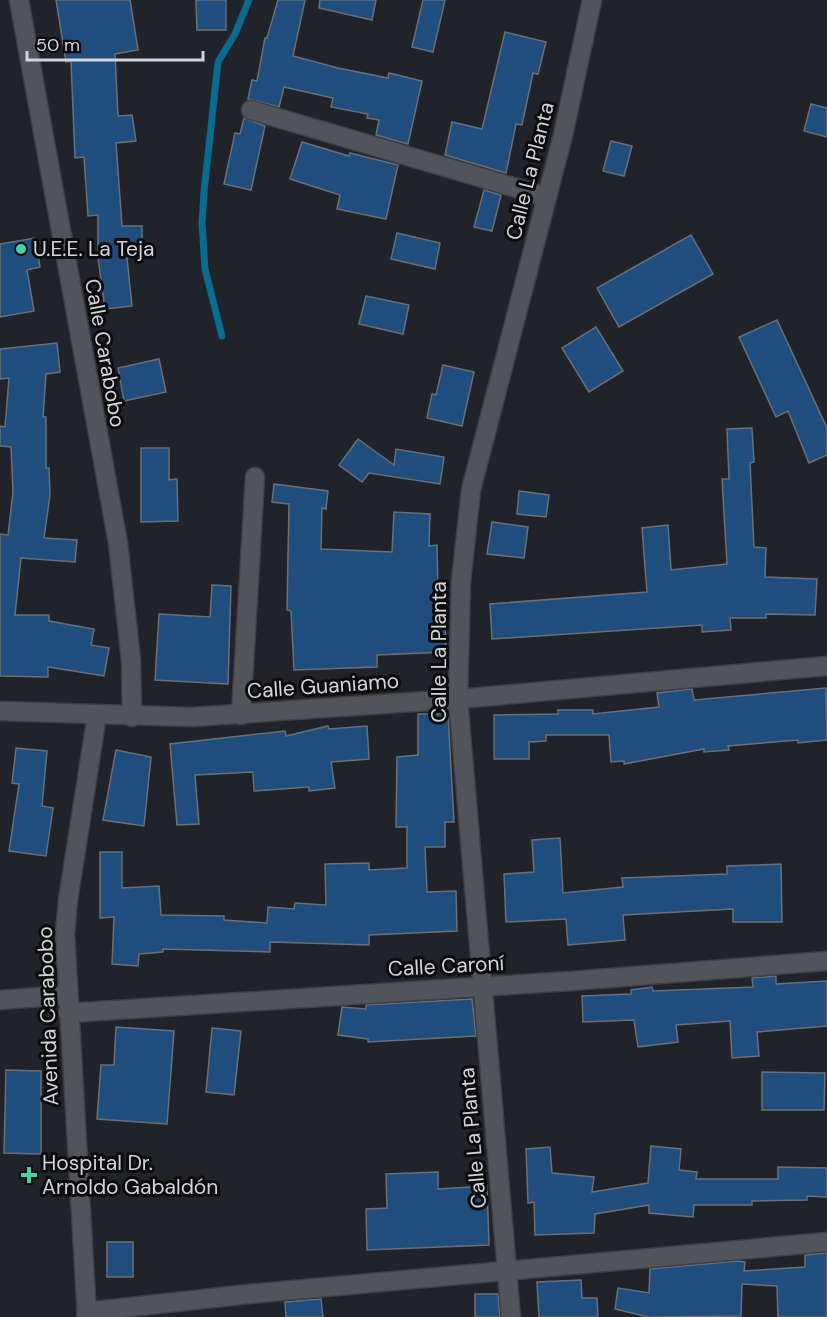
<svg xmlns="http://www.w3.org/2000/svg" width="827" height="1317" viewBox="0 0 827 1317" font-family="'DM Sans',sans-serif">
  <rect width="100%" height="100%" fill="#21232a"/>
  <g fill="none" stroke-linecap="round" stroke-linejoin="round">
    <path stroke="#096b8f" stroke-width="7" d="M222 336 205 269 202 223 204 192 218 62 235 34 249 0"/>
  </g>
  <g fill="#1f4d7e" stroke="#6a7077" stroke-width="1.5">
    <path d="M56 0H130L138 50 115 54 118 116 132 115 136 141 116 143 122 226H142V258H127L132 306 105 309 98 258V215L88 216 84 157 75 158 71 61 66 62Z"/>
    <path d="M196 0H226V30H197Z"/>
    <path d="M278 0H305L293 56 338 68 388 78 389 73 422 81 408 144 376 135 379 120 367 118 368 114 331 107 333 98 284 87 279 107 248 99 252 80 257 81 265 38H267Z"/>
    <path d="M320 0H376L372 20 319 8Z"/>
    <path d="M423 0H445L433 52 412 47Z"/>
    <path d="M505 32 546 42 538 74 533 73 522 125 516 124 506 173 445 155 452 122 482 129Z"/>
    <path d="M811 104 827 108V137L804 131Z"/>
    <path d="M244 118 265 126 251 190 224 184 235 133 240 134Z"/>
    <path d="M611 141 632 146 624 176 603 171Z"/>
    <path d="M302 142 349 156 350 153 398 165 386 219 337 209 340 195 290 179Z"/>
    <path d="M484 190 501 195 492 231 474 227Z"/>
    <path d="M397 233 440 243 435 269 391 259Z"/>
    <path d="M691 235 713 274 619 327 597 288Z"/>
    <path d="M35 238 40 267 27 270 34 311 0 317V244Z"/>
    <path d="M366 296 409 305 403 334 359 324Z"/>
    <path d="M777 320 827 428V455L809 463 788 411 776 417 739 337Z"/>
    <path d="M596 327 623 371 589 392 562 348Z"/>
    <path d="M57 343 60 372 46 374 43 417H46V468H49L50 495 44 538 77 540 75 562 21 558 15 615H49V621L94 629 91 645 109 648 104 676 48 667V677L0 676V534L8 535 13 492 11 447 0 446V426L5 427 9 378 0 379V349Z"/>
    <path d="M159 359 166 392 124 401 118 368Z"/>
    <path d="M443 365 474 372 462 426 427 418 432 394 436 395Z"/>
    <path d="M752 428 754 462 750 463 754 547 766 548 765 577 817 579 815 615 766 614V618H730L731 630 702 632V625L492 639 490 604 647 592 642 528 668 525 671 570 727 564 722 479H729L727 429Z"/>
    <path d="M358 439 394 465 396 449 444 457 440 484 369 473 362 482 339 465Z"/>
    <path d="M141 448H169V480L177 479 178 521 141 522Z"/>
    <path d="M274 484 328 491 326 509 322 508 321 549 392 552 394 512 430 514 429 546 437 545 438 592H444L446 652 377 655V667L294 670 291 611 287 610 289 504 272 502Z"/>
    <path d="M519 491 549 495 546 517 517 514Z"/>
    <path d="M492 522 528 527 524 558 487 554Z"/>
    <path d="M212 585 231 586 228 684 155 680 159 614 210 617Z"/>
    <path d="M826 688 827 740 798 743V740L728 746 729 750 704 752V749L624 764V761L611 762 609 735H546V741L529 742V759H494V715L558 714V710H593V714L659 707 657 693 692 689 694 700Z"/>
    <path d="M418 714H448L454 822H445V847H425L427 892 456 891 457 931 369 935V945L270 942V952L163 949V952L139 954 138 966 112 964 114 917 100 918V852H122V888L159 886 161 915 224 916V920L267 923 268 907 294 909 295 903 326 905 325 864 369 863V870L407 868V827H396L397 757 418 755Z"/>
    <path d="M328 726 329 729 367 726 369 759 331 762 335 788 309 791V787L254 791 253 772 195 775 199 824 177 825 170 744 285 731 286 736Z"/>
    <path d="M16 748 47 751 42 806 53 808 46 856 9 851 19 784 12 783Z"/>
    <path d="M116 750 151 757 144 826 103 820Z"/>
    <path d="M560 838 563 893 623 887 622 878 727 874V866L781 864 782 922H733V909L623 915 625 940 568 945 566 919 506 922 504 874 534 872 532 840Z"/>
    <path d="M776 976V984L827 981V1026L757 1032 759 1056 732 1058 730 1021 676 1025 678 1042 638 1047 634 1020 583 1022 582 996 631 994V990L652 987 653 991 753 987 752 978Z"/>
    <path d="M472 999 476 1036 368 1042V1039L338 1035 342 1007 366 1009V1005Z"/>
    <path d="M116 1027 174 1031 167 1124 97 1119 101 1065H114Z"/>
    <path d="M212 1028 241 1031 234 1095 206 1092Z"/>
    <path d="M6 1070 41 1071V1154L4 1153Z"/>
    <path d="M762 1072 825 1073 824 1110H762Z"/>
    <path d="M651 1146 681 1149 679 1170 697 1172 696 1179H778V1167L827 1168V1197L807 1196V1200L752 1201V1205H694L693 1217 649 1213V1205L595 1214 594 1233 535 1235 534 1202 528 1203 526 1149 550 1147 552 1173 594 1177 592 1192 648 1183Z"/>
    <path d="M438 1172V1189L487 1186 489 1245 367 1250 366 1209 387 1208 386 1174Z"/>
    <rect x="107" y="1242" width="26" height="35"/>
    <path d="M827 1253V1317H778L777 1286 742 1284 741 1316 648 1317 615 1309 618 1288 649 1293 650 1269 738 1261 745 1262 744 1271 805 1267V1255Z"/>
    <path d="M581 1280 582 1298H597L598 1317H539L537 1282Z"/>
    <path d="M475 1294H498L500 1317H475Z"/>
    <path d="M321 1299 323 1317H286L285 1302Z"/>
  </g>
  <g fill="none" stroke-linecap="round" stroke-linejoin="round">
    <g stroke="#3f4045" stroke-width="21">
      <g id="minor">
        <path d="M19 0 118 543 131 660 132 717"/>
        <path d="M251 110 547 197"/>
        <path d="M0 711 192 717 458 699 827 666"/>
        <path d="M241 715 255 477"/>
        <path d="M0 1000 67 995"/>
        <path d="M68 1013 571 981 827 961"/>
        <path d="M86 1312 249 1294 827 1242"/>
        <path d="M87 1317 65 934 68 900 97 715"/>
        <path d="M511 1317 458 699 461 581 471 490 563 135 592 0"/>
      </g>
    </g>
    <use href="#minor" stroke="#52545c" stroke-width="18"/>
  </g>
  <g fill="#45d49f" stroke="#0c0c0f" stroke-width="2">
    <circle cx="21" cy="249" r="6"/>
    <path d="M26 1166h6v6h6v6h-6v6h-6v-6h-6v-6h6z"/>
  </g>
  <g text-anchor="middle" stroke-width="6" stroke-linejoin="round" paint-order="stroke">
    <g font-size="21" fill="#d2d4d8" stroke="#0c0c0f">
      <text transform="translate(530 171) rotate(-76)" y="7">Calle La Planta</text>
      <text transform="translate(105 353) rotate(80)" y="7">Calle Carabobo</text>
      <text transform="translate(439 652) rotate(-90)" y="7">Calle La Planta</text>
      <text transform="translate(323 686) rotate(-4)" y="7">Calle Guaniamo</text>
      <text transform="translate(446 966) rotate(-3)" y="7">Calle Caroní</text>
      <text transform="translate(48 1016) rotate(-92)" y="7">Avenida Carabobo</text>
      <text transform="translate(473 1138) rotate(-95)" y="7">Calle La Planta</text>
    </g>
    <g font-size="21" fill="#d2d4d8" stroke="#0c0c0f" text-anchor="start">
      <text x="33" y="256">U.E.E. La Teja</text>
      <text x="42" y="1170">Hospital Dr.<tspan x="42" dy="24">Arnoldo Gabaldón</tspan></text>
    </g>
  </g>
  <path d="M27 51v9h176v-9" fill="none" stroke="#d2d4d8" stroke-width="3"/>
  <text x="36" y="51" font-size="18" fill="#d2d4d8" stroke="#0c0c0f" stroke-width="4.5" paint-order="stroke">50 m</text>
</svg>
